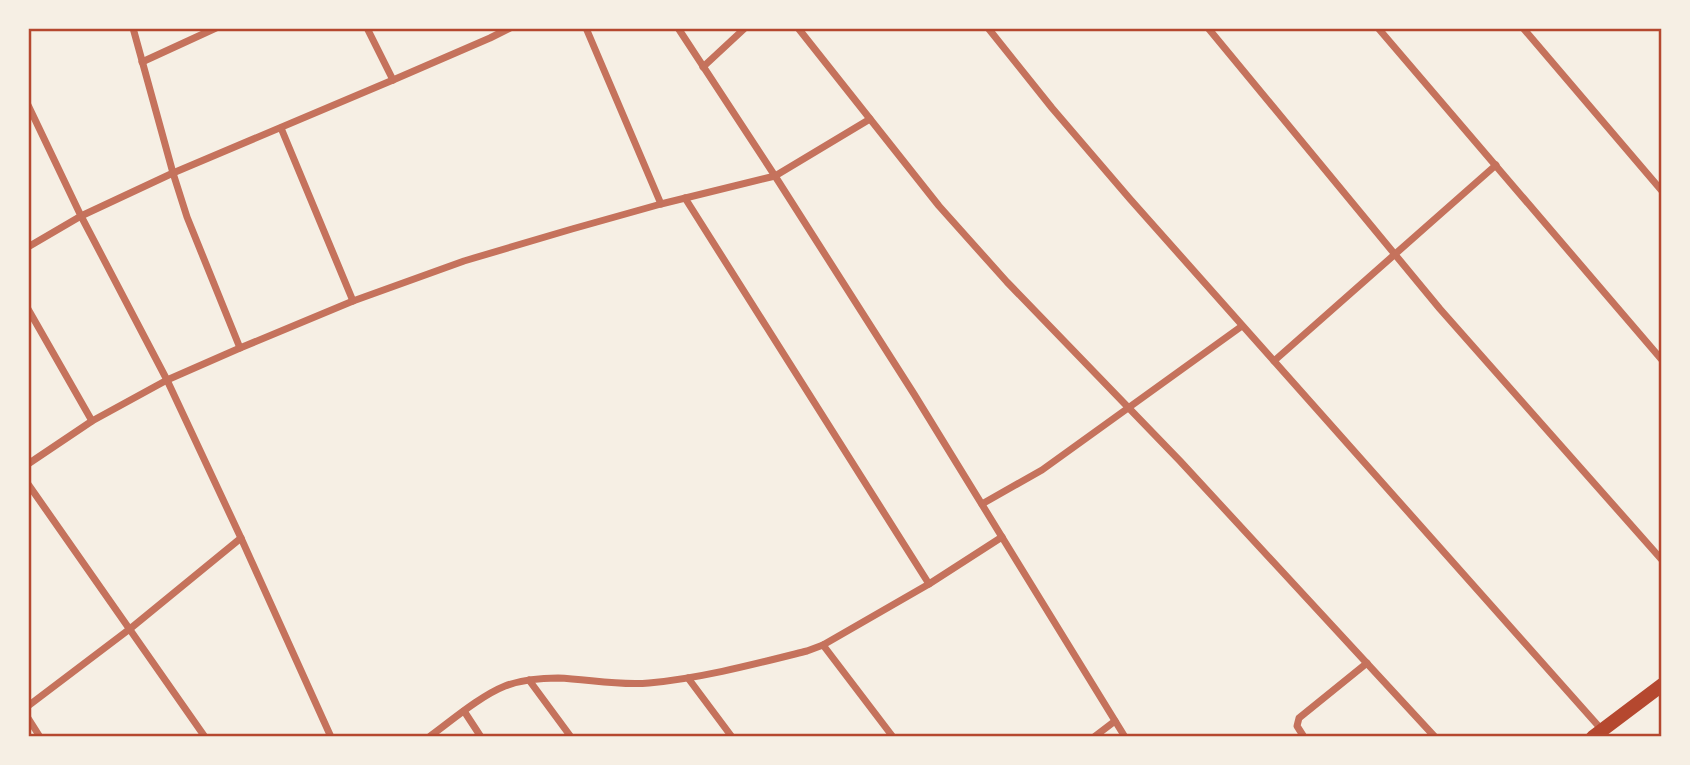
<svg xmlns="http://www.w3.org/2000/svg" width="1690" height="765" viewBox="0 0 1690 765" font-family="'Archivo Narrow',sans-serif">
  <rect width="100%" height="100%" fill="#f6efe4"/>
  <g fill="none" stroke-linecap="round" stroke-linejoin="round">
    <g stroke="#c5725c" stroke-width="7">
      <path d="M133 28 173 173 187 217 240 348"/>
      <path d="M367 28 393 80"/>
      <path d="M586 28 661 204"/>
      <path d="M678 28 775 176 914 394 1125 737"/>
      <path d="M798 28 939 206 1007 282 1180 461 1435 737"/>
      <path d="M988 28 1052 108 1130 199 1602 730"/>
      <path d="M1208 28 1440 309 1662 560"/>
      <path d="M1378 28 1662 360"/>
      <path d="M1523 28 1662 191"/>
      <path d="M142 62 216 28"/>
      <path d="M703 67 745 28"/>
      <path d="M28 105 81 216 167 380 241 538 331 737"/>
      <path d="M281 128 353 301"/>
      <path d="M685 198 929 584"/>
      <path d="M28 247 81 216 173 173 393 80 490 38 510 28"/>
      <path d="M28 309 92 421"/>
      <path d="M1274 361 1496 165"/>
      <path d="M28 464 92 421 167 380 240 348 353 301 464 261 572 229 661 204 775 176 870 119"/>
      <path d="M28 484 205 737"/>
      <path d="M982 504 1042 470 1242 326"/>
      <path d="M823 645 893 737"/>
      <path d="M688 678 732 737"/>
      <path d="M529 680 571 737"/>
      <path d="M28 706 131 628 241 538"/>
      <path d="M464 711 481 737"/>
      <path d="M28 718 40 737"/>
      <path d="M429 737C451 721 480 696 505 686 521 680 541 678 558 678 588 679 618 686 649 683 702 678 755 664 807 651L823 645 929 584 1002 537"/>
      <path d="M1094 737 1115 721"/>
      <path d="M1304 737 1297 726 1299 718 1367 663"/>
    </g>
    <path stroke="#b5482f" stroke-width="14" d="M1593 737 1662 685"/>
  </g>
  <rect width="1690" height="765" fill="none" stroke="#f6efe4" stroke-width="60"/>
  <rect x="30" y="30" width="1630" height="705" fill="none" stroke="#b5482f" stroke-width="2.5"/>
</svg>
